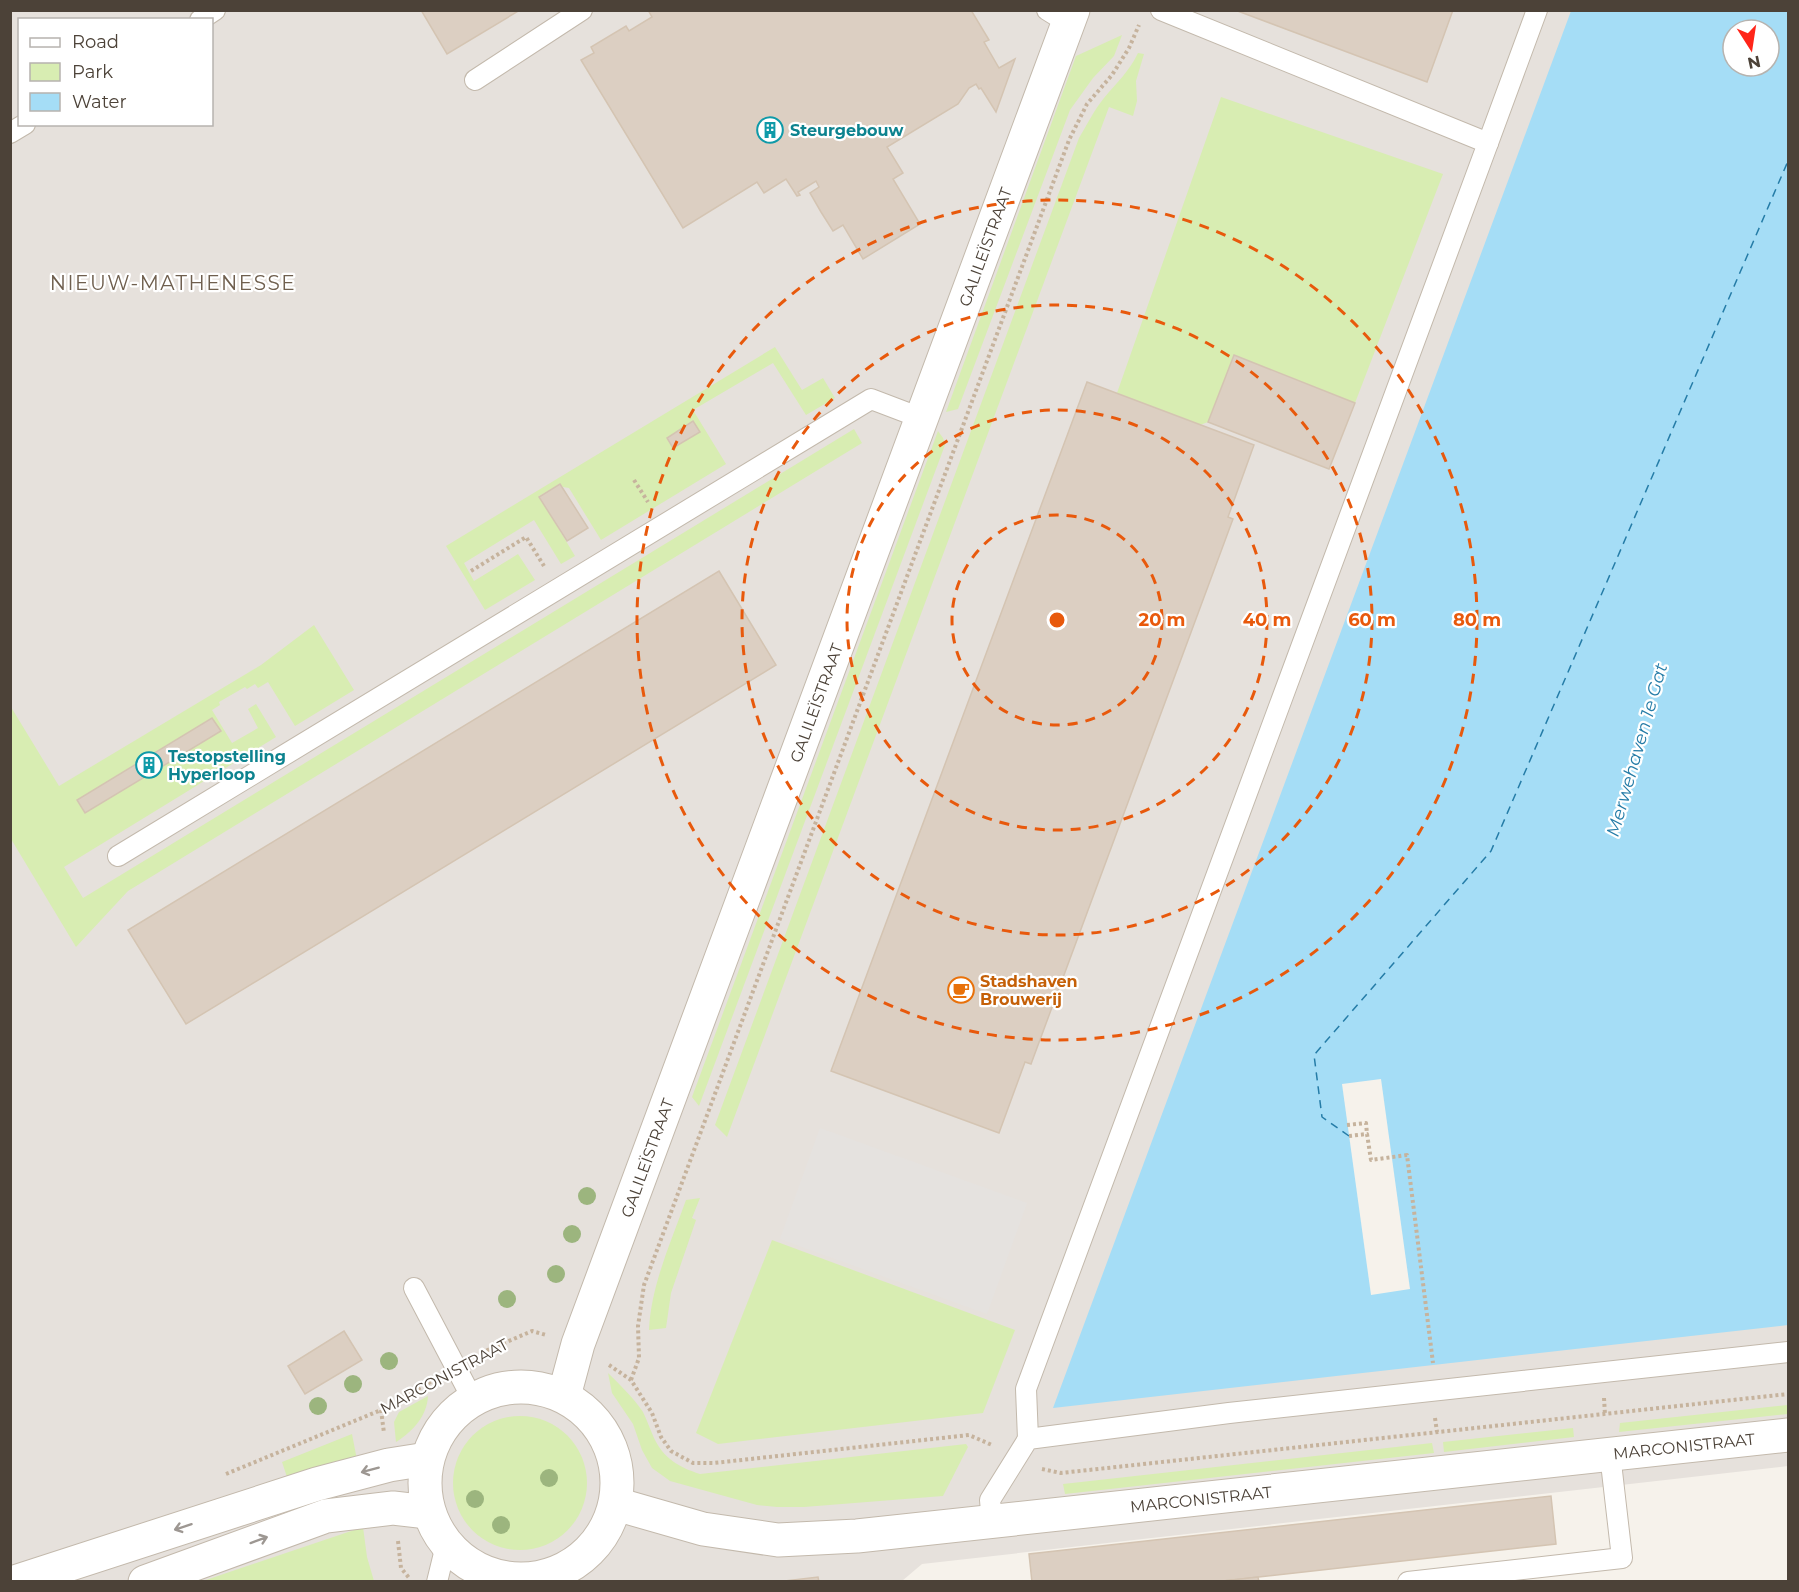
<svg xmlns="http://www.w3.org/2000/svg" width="1799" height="1592" viewBox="0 0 1799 1592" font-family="Montserrat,sans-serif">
  <rect width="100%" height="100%" fill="#f6f2eb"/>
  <path fill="#e6e1dc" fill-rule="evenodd" d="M11 11H1788V1466L922 1564 902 1581 11 1582ZM20 20H212V124H20ZM1733 30H1769V66H1733Z"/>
  <g fill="#d8edb2">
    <path d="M1122 35 1114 56 1093 78 1070 110 958 409 946 412 1076 56Z"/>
    <path d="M1138 53 1144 54 1136 81 1137 101 1133 116 1109 107 727 1137 715 1125 1079 138C1087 125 1094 110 1104 98 1117 82 1129 72 1138 53Z"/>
    <path d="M1221 97 1443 174 1355 403 1234 356 1208 422 1200 425 1117 393Z"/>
    <path d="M775 347 802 390 823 378 835 398 806 415 773 363 693 410 726 464 601 540 569 488 563 487 560 484 539 496 575 556 561 564 534 520 464 563 474 581 518 554 535 580 485 610 446 546Z"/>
    <path d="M854 429 862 443 128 891 76 947 11 839V707L59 786 261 665 314 625 354 690 295 726 268 682 258 688 255 684 247 689 245 687 219 702 220 705 212 710 232 743 258 728 248 709 256 704 276 737 64 867 83 898Z"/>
    <path d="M938 431 943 438 945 445 699 1106 692 1097Z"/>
    <path d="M700 1198 692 1218 696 1220 671 1293 666 1328 649 1330C651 1285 671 1242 686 1200Z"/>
    <path d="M772 1240 1015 1330 983 1413 718 1444 696 1433Z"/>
    <path d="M608 1373C620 1385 633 1397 643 1412 647 1420 650 1429 654 1438 664 1459 679 1467 700 1474L966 1444 968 1447 943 1496 804 1507H777L757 1505 670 1481 652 1468 642 1450 633 1424 612 1393Z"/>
    <path d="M428 1396C427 1416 413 1431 396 1442L394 1422 399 1412Z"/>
    <path d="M1788 1405V1414L1619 1432 1620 1423Z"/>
    <circle cx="520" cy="1483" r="67"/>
    <path d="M1573 1428 1574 1437 1444 1452 1443 1442Z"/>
    <path d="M352 1434 357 1460 289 1483 282 1462Z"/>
    <path d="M1432 1443 1434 1453 1065 1494 1063 1484Z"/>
    <path d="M363 1527 367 1557 374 1581 200 1582Z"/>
  </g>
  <path fill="#e5e2df" d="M820 1128 1027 1203 987 1314 780 1239Z"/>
  <path fill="#a5ddf6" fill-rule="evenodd" d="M1571 11H1788V1325L1053 1408ZM1733 30H1769V66H1733Z"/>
  <path fill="#f6f2eb" d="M1381 1079 1410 1289 1371 1295 1342 1084Z"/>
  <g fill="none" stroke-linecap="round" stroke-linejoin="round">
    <path stroke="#257ca7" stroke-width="1.5" stroke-dasharray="8 6" stroke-linecap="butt" d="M1349 1136 1322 1117 1314 1055 1491 851 1788 161"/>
  </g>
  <g fill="#dccfc2" stroke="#d4c4b2" stroke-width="1.5">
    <path d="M421 10H520L447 54Z"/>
    <path d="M648 10H971L989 40 984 42 999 68 1015 59 996 112 981 88 979 89 976 84 969 88 958 104 887 147 903 173 893 179 920 224 863 259 843 225 833 231 821 212 810 193 819 187 816 181 798 192 800 195 797 196 786 179 764 193 757 182 683 228 581 60 594 53 591 47 626 26 629 31 652 17Z"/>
    <path d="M1235 10H1453L1427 82Z"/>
    <path d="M1234 355 1355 403 1329 469 1208 422Z"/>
    <path d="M1087 382 1254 445 1228 517 1233 519 1031 1064 1025 1062 999 1133 831 1071Z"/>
    <path d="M693 421 700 432 673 448 667 438Z"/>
    <path d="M560 484 588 528 567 541 539 497Z"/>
    <path d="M719 571 776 665 186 1024 128 930Z"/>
    <path d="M212 718 221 731 85 813 77 800Z"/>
    <path d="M344 1331 362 1360 305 1394 288 1366Z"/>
    <path d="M1551 1496 1556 1544 1214 1582H1032L1029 1554Z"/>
    <path d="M818 1577 819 1582H776Z"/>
    <path d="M1258 1577 1259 1582H1214Z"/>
  </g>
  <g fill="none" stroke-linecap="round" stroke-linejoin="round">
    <g stroke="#c3b9ac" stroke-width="22">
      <g id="lane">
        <path d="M1047 10 1068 23"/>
        <path d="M1161 10 1488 143 1537 10"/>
        <path d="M200 20 215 10"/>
        <path d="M475 80 582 10"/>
        <path d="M10 133 25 124"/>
        <path d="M118 856 871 399 921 418"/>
        <path d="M414 1288 472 1398"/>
        <path d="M1028 1439 1026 1389 1488 143"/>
        <path d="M992 1522 990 1500 1028 1439 1229 1413 1788 1352"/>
        <path d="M437 1582 446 1545"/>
        <path d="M1408 1582 1622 1558 1610 1454"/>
      </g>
    </g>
    <g stroke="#c3b9ac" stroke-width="35">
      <g id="street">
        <circle cx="521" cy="1483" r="96"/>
        <path d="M564 1396 578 1344 1073 10"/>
        <path d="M616 1504 703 1529 778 1540 857 1536 1788 1435"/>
        <path d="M15 1582 317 1484 389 1465 427 1459"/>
        <path d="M145 1582 326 1516 393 1508 428 1512"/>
      </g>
    </g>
    <g stroke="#c6b39d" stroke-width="4" stroke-dasharray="3 3" stroke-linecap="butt">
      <path d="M634 480 648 502"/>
      <path d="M471 571 526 537 544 566"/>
      <path d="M1347 1125 1366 1123 1367 1134"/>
      <path d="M1349 1136 1367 1134 1371 1160 1407 1155 1433 1363"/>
      <path d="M481 1353 532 1331 546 1335"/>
      <path d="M609 1365 631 1380 652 1413 661 1437 671 1451 693 1463H714L969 1435 992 1445"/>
      <path d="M631 1380 639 1358 638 1326 644 1285 1069 140 1087 104 1112 75 1129 48 1139 25"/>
      <path d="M1604 1398 1605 1415"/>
      <path d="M381 1410 384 1433"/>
      <path d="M1435 1418 1437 1432"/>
      <path d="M1042 1469 1061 1473 1788 1394"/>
      <path d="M226 1474 381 1410 432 1381"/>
      <path d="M398 1541 401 1568 410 1579"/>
    </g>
    <use href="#lane" stroke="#fff" stroke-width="20"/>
    <use href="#street" stroke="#fff" stroke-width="33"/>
  </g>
  <g fill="#9cb57e">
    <circle cx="587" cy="1196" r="9"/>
    <circle cx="572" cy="1234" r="9"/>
    <circle cx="556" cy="1274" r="9"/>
    <circle cx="507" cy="1299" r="9"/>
    <circle cx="389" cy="1361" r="9"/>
    <circle cx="353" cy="1384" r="9"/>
    <circle cx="318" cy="1406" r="9"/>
    <circle cx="549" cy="1478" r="9"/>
    <circle cx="475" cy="1499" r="9"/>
    <circle cx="501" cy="1525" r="9"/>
  </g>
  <defs><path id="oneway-shaft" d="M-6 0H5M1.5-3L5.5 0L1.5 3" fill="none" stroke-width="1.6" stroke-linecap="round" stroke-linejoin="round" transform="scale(1.5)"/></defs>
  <g stroke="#9d9792">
    <use href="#oneway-shaft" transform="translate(370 1470) rotate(165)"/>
    <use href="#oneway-shaft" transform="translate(183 1527) rotate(162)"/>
    <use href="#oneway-shaft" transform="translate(259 1540) rotate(-20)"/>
  </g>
  <g fill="none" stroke="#e8590c" stroke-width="3" stroke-dasharray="10 8">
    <circle cx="1057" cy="620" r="105"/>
    <circle cx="1057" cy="620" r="210"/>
    <circle cx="1057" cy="620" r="315"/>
    <circle cx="1057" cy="620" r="420"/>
  </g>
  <defs>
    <g id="building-ring" transform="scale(1.35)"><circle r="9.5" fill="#fff" stroke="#0f9aa8" stroke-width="1.5"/><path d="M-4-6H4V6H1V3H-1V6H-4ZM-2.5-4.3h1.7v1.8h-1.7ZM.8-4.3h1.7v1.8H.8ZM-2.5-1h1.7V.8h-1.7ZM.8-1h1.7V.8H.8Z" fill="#0f9aa8"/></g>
    <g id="cafe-ring" transform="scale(1.35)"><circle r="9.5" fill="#fff" stroke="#e8710a" stroke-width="1.5"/><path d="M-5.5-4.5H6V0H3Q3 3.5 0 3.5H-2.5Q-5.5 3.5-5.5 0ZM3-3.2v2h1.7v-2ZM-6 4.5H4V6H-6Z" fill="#e8710a"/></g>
  </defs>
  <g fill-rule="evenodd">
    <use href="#building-ring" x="770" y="130"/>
    <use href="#building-ring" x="149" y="765"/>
    <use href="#cafe-ring" x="961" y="990"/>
  </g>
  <g text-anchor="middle" stroke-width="4.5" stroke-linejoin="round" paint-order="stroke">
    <g font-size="16" font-weight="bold" fill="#0d838f" stroke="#fff" text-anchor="start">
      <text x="790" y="136">Steurgebouw</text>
      <text x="168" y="762">Testopstelling<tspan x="168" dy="18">Hyperloop</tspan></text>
    </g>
    <g font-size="16" fill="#4c4238" stroke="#fff">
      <text transform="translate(985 247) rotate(-70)" y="6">GALILEÏSTRAAT</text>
      <text transform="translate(816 703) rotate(-70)" y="6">GALILEÏSTRAAT</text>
      <text transform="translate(647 1158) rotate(-70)" y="6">GALILEÏSTRAAT</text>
      <text transform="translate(444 1376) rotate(-28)" y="6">MARCONISTRAAT</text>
      <text transform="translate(1684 1446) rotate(-6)" y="6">MARCONISTRAAT</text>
      <text transform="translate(1201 1499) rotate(-6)" y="6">MARCONISTRAAT</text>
    </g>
    <g font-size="16" font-weight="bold" fill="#c56008" stroke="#fff" text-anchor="start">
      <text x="980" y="987">Stadshaven<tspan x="980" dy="18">Brouwerij</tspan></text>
    </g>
    <g font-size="18" font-style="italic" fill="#257ca7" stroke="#fff">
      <text transform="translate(1637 750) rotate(-74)" y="6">Merwehaven 1e Gat</text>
    </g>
    <g font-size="20" letter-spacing="1.5" fill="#6f5f4e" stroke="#fff">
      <text x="173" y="290">NIEUW-MATHENESSE</text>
    </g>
  </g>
  <circle cx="1057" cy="620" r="9" fill="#e8590c" stroke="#fff" stroke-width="3"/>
  <g font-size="18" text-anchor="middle" font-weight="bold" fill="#e8590c" stroke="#fff" stroke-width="4.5" stroke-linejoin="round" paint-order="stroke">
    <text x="1162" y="626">20 m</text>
    <text x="1267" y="626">40 m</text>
    <text x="1372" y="626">60 m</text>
    <text x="1477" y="626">80 m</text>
  </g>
  <rect width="1799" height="1592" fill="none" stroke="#4c4238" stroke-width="24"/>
  <rect x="18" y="18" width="195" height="108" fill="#ffffff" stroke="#b7b3af" stroke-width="1.5"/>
  <rect x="30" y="38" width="30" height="9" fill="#ffffff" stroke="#b7b3af" stroke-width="1.5"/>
  <text x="72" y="48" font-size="18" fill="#4c4238">Road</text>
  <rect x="30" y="63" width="30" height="18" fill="#d8edb2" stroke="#b7b3af" stroke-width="1.5"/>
  <text x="72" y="78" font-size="18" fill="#4c4238">Park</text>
  <rect x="30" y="93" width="30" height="18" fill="#a5ddf6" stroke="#b7b3af" stroke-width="1.5"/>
  <text x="72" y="108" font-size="18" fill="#4c4238">Water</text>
  <g transform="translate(1751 48) rotate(168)"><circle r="28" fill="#ffffff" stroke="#b7b3af" stroke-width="1.5"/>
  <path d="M0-4.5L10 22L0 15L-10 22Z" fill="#ff2519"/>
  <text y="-9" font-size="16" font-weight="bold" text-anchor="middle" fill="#4c4238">N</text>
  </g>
</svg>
